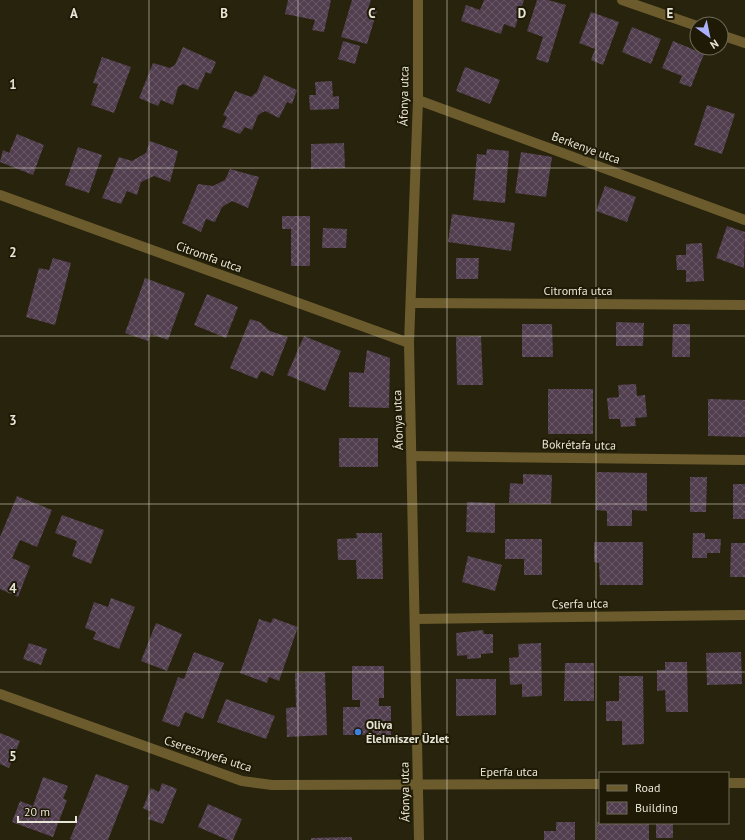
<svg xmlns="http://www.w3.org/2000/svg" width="745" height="840" viewBox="0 0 745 840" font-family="'PT Sans',sans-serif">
  <defs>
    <pattern id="building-cross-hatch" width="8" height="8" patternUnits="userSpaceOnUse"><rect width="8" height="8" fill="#513e4e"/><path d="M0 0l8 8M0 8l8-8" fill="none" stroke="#6a5a67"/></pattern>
  </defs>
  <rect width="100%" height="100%" fill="#28230d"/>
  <g fill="url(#building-cross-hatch)">
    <path d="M288 0H331L324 32 312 30 315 20 285 14Z"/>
    <path d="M352 0H371L368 9 377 11 367 44 341 37Z"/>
    <path d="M484 0H524L515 28 504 24 501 34 461 21 466 5 480 10Z"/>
    <path d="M537 0H548L566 5 548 63 536 59 543 37 527 31Z"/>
    <path d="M591 12 619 22 603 65 591 60 595 49 579 43Z"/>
    <path d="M632 27 661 39 651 64 622 52Z"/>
    <path d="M343 41 360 46 355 64 338 59Z"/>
    <path d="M673 41 704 54 691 87 679 83 682 76 662 68Z"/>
    <path d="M183 47 216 62 211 74 206 72 198 90 183 84 178 87 173 105 161 100 158 106 139 98 153 63 170 68 175 65Z"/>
    <path d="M102 57 131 67 114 113 91 105 98 84 93 83Z"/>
    <path d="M465 67 500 80 490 104 456 91Z"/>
    <path d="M264 75 297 90 292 104 287 102 279 118 265 111 258 115 252 130 245 127 240 134 222 127 227 117 223 115 235 91 251 97 257 92Z"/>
    <path d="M332 81 333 97 339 96V109L310 110 309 95H316L315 82Z"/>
    <path d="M707 105 735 114 722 154 694 145Z"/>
    <path d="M17 134 44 145 33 175 0 162 3 150 9 153Z"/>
    <path d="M150 141 178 151 170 182 154 176 141 182 137 195 127 191 121 204 102 198 119 157 132 161 146 153Z"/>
    <path d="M344 143 345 168 311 169V144Z"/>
    <path d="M78 147 102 155 89 193 65 185Z"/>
    <path d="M487 149 509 151 505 203 473 200 477 154 486 155Z"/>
    <path d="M521 152 552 157 546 197 515 193Z"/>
    <path d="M230 169 259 177 248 208 232 201 222 207 215 222 206 219 201 232 182 223 198 184 213 186 225 180Z"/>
    <path d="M605 186 636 197 627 222 596 211Z"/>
    <path d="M452 214 515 223 511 251 448 242Z"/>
    <path d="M282 216H310V266H291V229H282Z"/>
    <path d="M727 226 745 232 744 268 716 258Z"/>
    <path d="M323 228 347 229 346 248H322Z"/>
    <path d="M702 243 704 281 686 282V270H677L676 255H686V244Z"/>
    <path d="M53 258 71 263 55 325 26 317 39 268 49 270Z"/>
    <path d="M456 258H479L478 279H456Z"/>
    <path d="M145 278 185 293 168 340 151 334 148 341 125 333Z"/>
    <path d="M207 294 238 307 226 338 194 325Z"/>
    <path d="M250 319 260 322 270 331 288 337 273 376 261 371 257 379 230 368Z"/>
    <path d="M616 322 644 323 643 346H616Z"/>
    <path d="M522 324H552L553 357H522Z"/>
    <path d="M673 324H690V357H672Z"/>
    <path d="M304 336 341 351 325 391 287 375Z"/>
    <path d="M481 336 483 385H457L456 337Z"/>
    <path d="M367 350 390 358 389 408 349 407V372L364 373Z"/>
    <path d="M636 384 637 396 645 395 647 417 635 418 636 426 621 427 620 419H609L607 398 619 397 618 385Z"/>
    <rect x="548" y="389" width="45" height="45"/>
    <path d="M708 399 745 400V437L708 436Z"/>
    <rect x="339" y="438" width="39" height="29"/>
    <path d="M597 472 647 473V511L632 510V526H607V511L596 510Z"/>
    <path d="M523 474 552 475 551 504 509 503 510 483 523 484Z"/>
    <path d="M690 477H707L706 512H690Z"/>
    <rect x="733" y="484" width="12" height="35"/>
    <path d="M17 496 52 510 37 547 20 540 12 558 30 566 18 597 0 589V537Z"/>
    <path d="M467 502 495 503V533L466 532Z"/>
    <path d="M62 515 104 530 91 564 72 556 77 541 55 533Z"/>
    <path d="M356 533H382L383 579H357L356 560H338L337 539 357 538Z"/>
    <path d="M693 533H705V539H721L720 553H707V558H692Z"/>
    <path d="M505 539H542V575H524V559H505Z"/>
    <path d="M594 542H643V585H600L599 563 594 562Z"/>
    <path d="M731 543H745V577H730Z"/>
    <path d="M468 556 502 565 495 591 462 582Z"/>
    <path d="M111 598 135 607 119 649 93 639 96 632 85 628 94 602 108 607Z"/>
    <path d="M273 618 298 627 279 681 269 677 267 683 240 673 259 619 271 623Z"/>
    <path d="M156 623 182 634 167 671 141 661Z"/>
    <path d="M483 630 484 634H493V653L481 654V658L467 659V655L457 656 456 633Z"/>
    <path d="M29 643 47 649 41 665 23 659Z"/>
    <path d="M541 643 542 696 522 697V684L510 685 509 658 519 657 518 644Z"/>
    <path d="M194 652 224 663 203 719 185 712 179 727 162 721 178 677 184 679Z"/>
    <path d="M741 652 742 684 707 685 706 653Z"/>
    <path d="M665 662H687L688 712H666L665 690 657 691V670H665Z"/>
    <path d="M565 663H594V701H564Z"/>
    <path d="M352 666H384V698H379V706H391V735H343V707H360V700H352Z"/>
    <path d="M325 672 327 735 287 737 286 708 296 707 295 673Z"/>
    <path d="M619 676H643L644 744 622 745V721H606V701H619Z"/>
    <path d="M456 679H496V715L456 716Z"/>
    <path d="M226 699 275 716 266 739 217 722Z"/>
    <path d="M0 733 20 741 9 768 0 764Z"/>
    <path d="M96 774 129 786 108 840H73L70 839Z"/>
    <path d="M43 777 68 786 63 799 67 800 53 837 12 822 20 801 33 806Z"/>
    <path d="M162 783 177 789 163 824 148 819 151 812 143 808 151 788 159 792Z"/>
    <path d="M208 804 242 819 233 840H228L198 827Z"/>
    <path d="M556 822H575V840H544V831H556Z"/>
    <path d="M597 822 649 823V840H597Z"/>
    <rect x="656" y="823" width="17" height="15"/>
    <path d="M352 837V840H311V838Z"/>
  </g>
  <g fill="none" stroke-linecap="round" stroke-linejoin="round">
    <g stroke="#6c5c2d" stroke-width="10">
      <path d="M418 0V100L409 343 419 840"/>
      <path d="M622 0 697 26"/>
      <path d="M721 35 745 43"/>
      <path d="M418 100 745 220"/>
      <path d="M0 195 409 343"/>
      <path d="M411 303 745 305"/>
      <path d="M412 456 745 460"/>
      <path d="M415 619 745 615"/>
    </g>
    <g stroke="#6c5c2d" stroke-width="10">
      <path d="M0 694 242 781 272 785 600 784"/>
      <path d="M728 783H745"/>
    </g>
  </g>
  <path fill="none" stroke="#e7e5d7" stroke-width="1" stroke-opacity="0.55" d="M149 0V840M298 0V840M447 0V840M596 0V840M0 168H745M0 336H745M0 504H745M0 672H745"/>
  <circle fill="#3f7fe0" stroke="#1f1a05" stroke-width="1.5" cx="358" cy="732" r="4"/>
  <g text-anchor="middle" stroke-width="4" stroke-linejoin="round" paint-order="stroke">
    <g font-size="12" fill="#e7e5d7" stroke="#1f1a05">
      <text transform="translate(404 96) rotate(-89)" y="4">Áfonya utca</text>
      <text transform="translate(586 148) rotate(20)" y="4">Berkenye utca</text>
      <text transform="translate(209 257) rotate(20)" y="4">Citromfa utca</text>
      <text x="578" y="295">Citromfa utca</text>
      <text transform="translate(398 420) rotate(-92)" y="4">Áfonya utca</text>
      <text transform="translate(579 445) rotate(1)" y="4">Bokrétafa utca</text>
      <text transform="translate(580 604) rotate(-1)" y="4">Cserfa utca</text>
      <text transform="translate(208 754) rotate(18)" y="4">Cseresznyefa utca</text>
      <text x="509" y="776">Eperfa utca</text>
      <text transform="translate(405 792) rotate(-91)" y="4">Áfonya utca</text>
    </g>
    <g font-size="12" font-weight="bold" fill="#e7e5d7" stroke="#1f1a05" text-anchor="start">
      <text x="366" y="729">Oliva<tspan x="366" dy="14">Élelmiszer Üzlet</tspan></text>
    </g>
  </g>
  <g font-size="13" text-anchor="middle" font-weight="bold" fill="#e7e5d7" stroke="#1f1a05" stroke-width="4" stroke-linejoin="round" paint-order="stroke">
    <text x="74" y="18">A</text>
    <text x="224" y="18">B</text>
    <text x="372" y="18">C</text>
    <text x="522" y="18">D</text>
    <text x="670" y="18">E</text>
    <text x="13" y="89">1</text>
    <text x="13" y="257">2</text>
    <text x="13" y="425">3</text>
    <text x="13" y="593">4</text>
    <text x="13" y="761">5</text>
  </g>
  <rect x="599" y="772" width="130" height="52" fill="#1f1a05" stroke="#6f6b59"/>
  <rect x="607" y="785" width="20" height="6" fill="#6c5c2d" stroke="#6f6b59"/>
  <text x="635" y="792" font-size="12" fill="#e7e5d7">Road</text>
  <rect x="607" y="802" width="20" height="12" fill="url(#building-cross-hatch)" stroke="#6f6b59"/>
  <text x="635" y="812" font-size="12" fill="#e7e5d7">Building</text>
  <g transform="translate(709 36) rotate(147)"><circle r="19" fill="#1f1a05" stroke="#6f6b59"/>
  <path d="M0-3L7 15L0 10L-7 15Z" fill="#aab0fb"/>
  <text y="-6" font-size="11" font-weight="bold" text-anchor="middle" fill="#e7e5d7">N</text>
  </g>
  <path d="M18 816v6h58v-6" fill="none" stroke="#e7e5d7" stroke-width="2"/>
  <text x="24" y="816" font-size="12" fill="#e7e5d7" stroke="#1f1a05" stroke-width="3" paint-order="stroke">20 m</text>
</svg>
